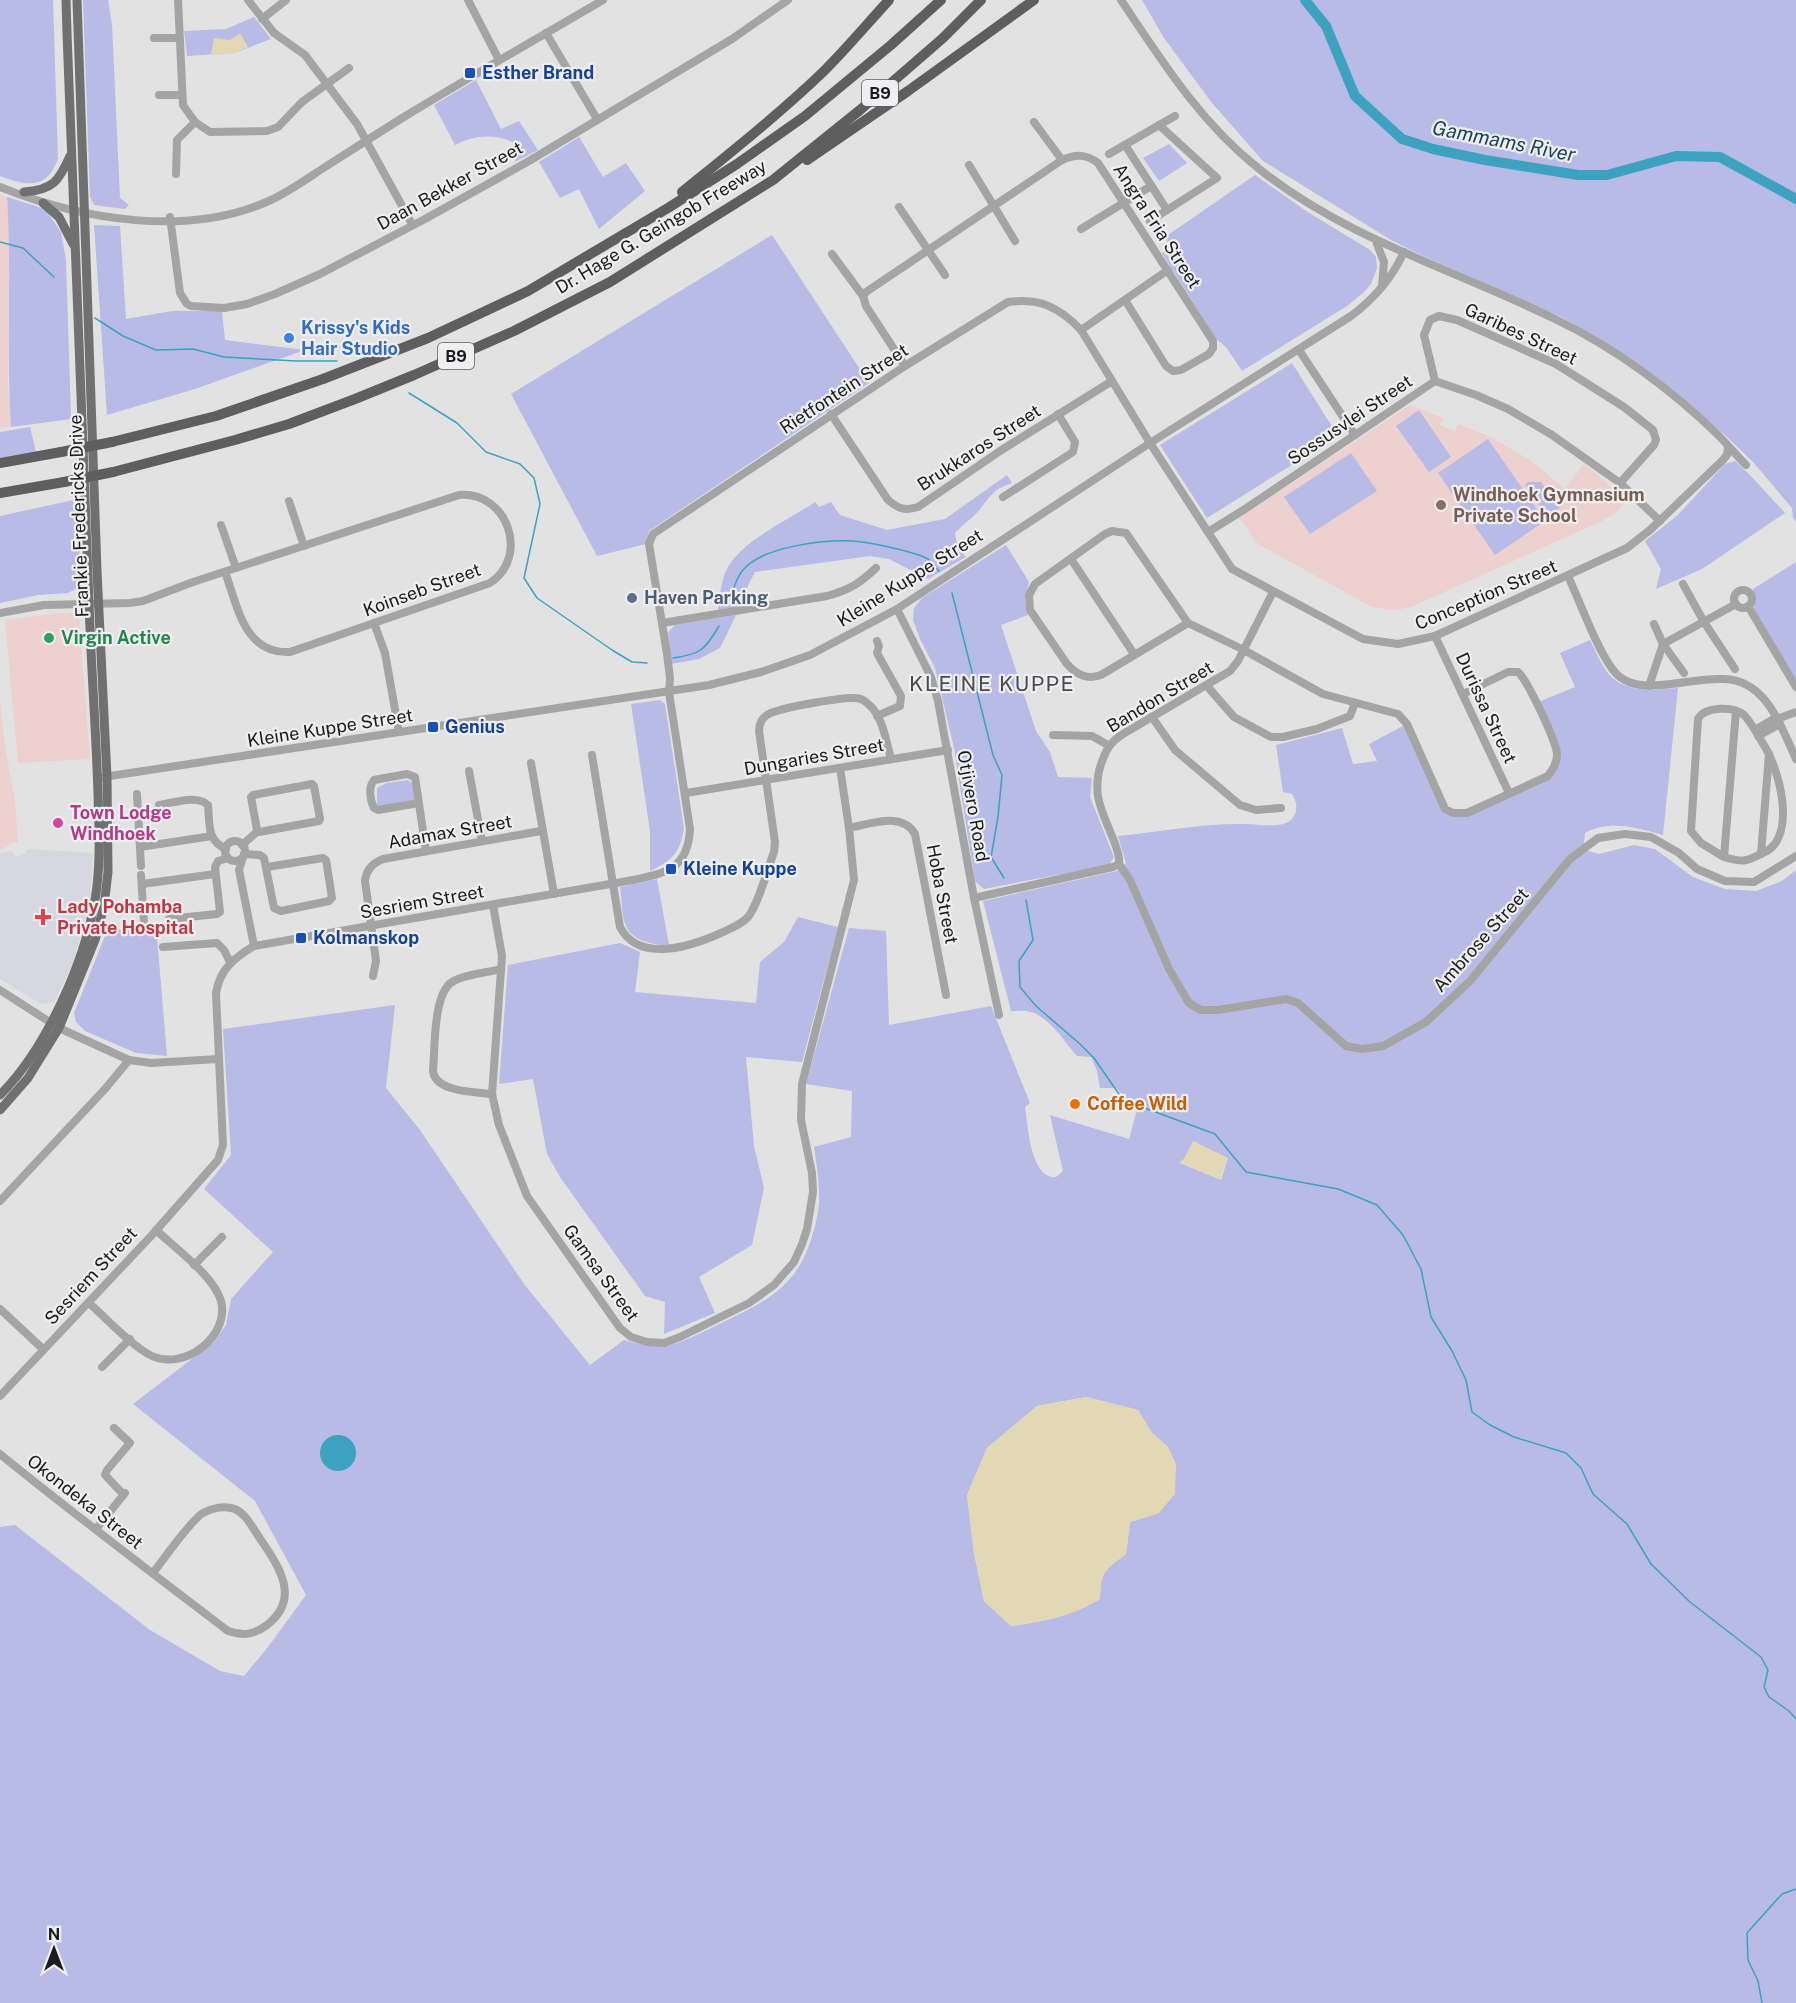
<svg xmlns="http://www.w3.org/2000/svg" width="1796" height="2003" viewBox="0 0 1796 2003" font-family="'Public Sans',sans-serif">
  <rect width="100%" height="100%" fill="#e2e2e3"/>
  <g fill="#ecd1ce">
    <path d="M60 613H79L90 759 18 763 5 620Z"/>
    <path d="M0 701 5 746 15 801 18 842 11 843 0 851Z"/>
  </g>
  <path fill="#d6d7e0" d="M28 849 93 853 90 902 73 963 54 1002 41 1004 0 979V853L12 851 15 856H19L25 854Z"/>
  <g fill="#ecd1cf">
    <path d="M0 195 7 197 10 234 8 386 11 427 0 428Z"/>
    <path d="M1410 405 1443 418 1440 425 1455 432 1458 424 1489 436 1530 460 1565 489 1584 464 1626 499 1617 512 1602 521 1411 607 1395 610 1372 607 1258 544 1239 518Z"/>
  </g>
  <g fill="#b7bbe6" fill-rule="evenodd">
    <path d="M0 0H53L58 159C46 190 27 186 0 176Z"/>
    <path d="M83 0H108L112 24 120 198 129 205 125 209 94 205 90 197Z"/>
    <path d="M1142 0H1796V522L1793 518 1792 508 1753 462 1725 435 1653 376 1602 340 1561 317 1421 255 1391 240 1263 161 1212 103 1164 38Z"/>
    <path d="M254 17 271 39 234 53 187 56 184 31 226 29Z"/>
    <path d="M476 80 501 129 519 121 538 150 515 162 516 144C496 133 474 135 455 145L434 105Z"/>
    <path d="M579 137 603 177 626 163 645 191 599 229 579 189 560 198 539 162Z"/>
    <path d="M1169 144 1187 163 1159 181 1143 158Z"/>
    <path d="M1255 175 1306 211 1370 250 1376 257 1377 268 1371 284 1363 293 1347 306 1242 371 1226 347 1216 339 1162 253 1170 247 1165 237Z"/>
    <path d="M7 197 45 209 61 232 66 260 71 419 11 427C6 350 12 273 7 197Z"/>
    <path d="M94 225 120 226 126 319 172 311H222L225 340 305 350 195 389 107 415Z"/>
    <path d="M772 235 869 383 649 531 646 544 597 556 511 394Z"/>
    <path d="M1292 363 1338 436 1207 518 1160 445Z"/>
    <path d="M1419 410 1451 457 1429 472 1396 426Z"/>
    <path d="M30 427 36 452 0 459V432Z"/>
    <path d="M1488 439 1545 521 1495 555 1438 473Z"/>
    <path d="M1351 453 1377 491 1310 534 1284 497Z"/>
    <path d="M1735 461 1748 473 1785 513 1702 569 1656 589 1661 569 1645 541 1678 515 1725 464Z"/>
    <path d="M1007 475 1012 483C993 489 992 495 980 509 973 518 963 524 955 533 956 543 959 549 966 557L928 579 889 559 870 556 755 572 737 607 718 610C720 594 721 575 732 561 750 537 790 519 815 502L819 507 831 502 840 515 887 530 945 519Z"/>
    <path d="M1528 482H1541L1560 508 1548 517 1525 485Z"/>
    <path d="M78 499 80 545 78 588 68 593 38 595 0 603V516Z"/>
    <path d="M1006 545 1029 582 1025 600 1028 615 1001 625 1036 731 1050 752 1058 777 1092 778 1090 797 1114 857 1109 865 984 889 975 881 954 748 935 668 920 639 913 620 914 608 922 598Z"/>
    <path d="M1796 562V683L1754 608 1756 600 1753 589Z"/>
    <path d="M736 615 720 648 699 659 671 664 668 632 675 625Z"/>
    <path d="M1590 640C1595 649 1599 660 1605 669 1621 694 1652 690 1678 688L1663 835C1639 828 1608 819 1585 833L1584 844 1588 851 1599 854 1634 845 1655 849 1693 877 1725 889 1756 891 1782 881 1796 870V2003H0V1527L15 1525 150 1630 220 1671 244 1676 268 1647 306 1595 255 1501 133 1404 214 1342 226 1325 231 1299 273 1252 204 1189 231 1155 223 1029 395 1005 386 1088 420 1130 524 1284 590 1365 624 1340C669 1353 679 1343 719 1324 767 1301 798 1287 813 1233 817 1220 820 1205 819 1192 819 1177 816 1162 814 1147L851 1137 852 1091 806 1084 849 928 886 931 889 1025 991 1006 1030 1103 1025 1107C1028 1124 1030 1179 1056 1177L1063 1171 1050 1115 1129 1139 1137 1110 1116 1088H1100L1097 1071 1091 1057 1077 1056C1064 1041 1050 1018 1031 1012 1025 1010 1017 1011 1011 1011L983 901 1117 871 1126 863 1118 836C1160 832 1204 823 1246 824 1259 824 1281 829 1291 820 1299 812 1297 802 1292 794L1283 792 1276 745 1342 728 1353 764 1377 761 1369 744 1407 724 1445 809 1467 813 1548 776 1557 752 1536 703 1575 687 1560 653ZM1228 1158 1221 1180 1180 1163 1184 1159ZM1086 1397 1138 1410 1152 1433 1168 1447 1159 1513 1130 1522 1126 1554C1103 1571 1101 1572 1100 1599 1069 1617 1046 1621 1011 1626L984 1601 974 1553 967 1495 987 1448 1037 1406Z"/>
    <path d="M660 700 665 704 684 828C680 853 673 860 650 871V831L631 704Z"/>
    <path d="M408 780 412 783 415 802 380 807 377 804V788L387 783Z"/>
    <path d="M657 879 669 945C655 946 631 940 626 926 621 915 622 899 620 887Z"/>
    <path d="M798 917 838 927 802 1062 746 1057 754 1146 764 1188 752 1245 699 1277 715 1313 664 1334 665 1302 645 1296 560 1177 547 1154 533 1079 499 1084 508 965 620 943 640 952 635 992 756 1003 760 962 784 942Z"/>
    <path d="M156 925 167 1056 136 1053 85 1031 76 1022 74 1013 107 931Z"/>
  </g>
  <g fill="#e2d9b4">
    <path d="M240 33 248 47 234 53 211 54 214 38 230 40Z"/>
    <path d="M1193 1141 1228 1158 1221 1176V1180L1179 1162 1184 1159Z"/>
    <path d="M1086 1397 1138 1410 1152 1433 1168 1447 1176 1464 1175 1494 1159 1513 1130 1522 1126 1554C1103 1571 1101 1572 1100 1599 1069 1617 1046 1621 1011 1626L984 1601 974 1553 967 1495 987 1448 1037 1406Z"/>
  </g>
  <circle fill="#3da2bf" cx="338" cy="1453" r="18"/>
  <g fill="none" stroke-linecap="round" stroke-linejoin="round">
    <g stroke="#3da2bf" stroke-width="1.5">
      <path d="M0 242 23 248 54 277"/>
      <path d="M95 318 123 336 156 350 193 349 224 357 296 361H337"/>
      <path d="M409 393 457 423 486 452 520 464 534 478 540 504 524 578 537 598 612 650 632 662 647 663"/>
      <path d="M952 593 993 755 1002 775 998 817 991 857 1004 878"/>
      <path d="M730 600C733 590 736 578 743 570 763 546 823 540 853 541 868 542 912 551 926 558 931 560 935 567 939 571"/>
      <path d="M673 658C701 654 705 650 719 626"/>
      <path d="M1026 900 1033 940 1019 961 1020 987 1036 1006 1080 1044 1094 1058 1123 1100 1215 1134 1246 1172 1338 1189 1377 1205 1403 1235 1421 1269 1431 1317 1452 1351 1466 1380 1472 1412 1490 1425 1514 1437 1566 1453 1581 1468 1593 1494 1627 1524 1651 1564 1690 1602 1761 1657 1768 1670 1764 1687 1769 1697 1789 1711 1796 1719"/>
      <path d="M1762 2003 1758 1981 1748 1960 1747 1933 1782 1894 1796 1889"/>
    </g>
    <path stroke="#3da2bf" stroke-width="10" d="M1305 0 1326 26 1355 96 1402 139 1433 149 1485 160 1578 175H1607L1676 156 1720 157 1796 199"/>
    <g stroke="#a4a4a4" stroke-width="8">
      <path d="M178 0 183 105 195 122 210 132 267 131 278 127 302 102 349 68"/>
      <path d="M248 0 274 33 305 55 357 124 412 224"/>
      <path d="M468 0 499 60"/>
      <path d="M1121 0C1162 61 1200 122 1258 168 1346 239 1456 270 1557 320 1615 348 1672 390 1718 435 1728 445 1737 456 1746 465"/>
      <path d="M262 19 286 0"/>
      <path d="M546 33 597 119"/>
      <path d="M154 38H179"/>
      <path d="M159 95H182"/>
      <path d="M1034 122 1062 160"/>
      <path d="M1125 145 1167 210"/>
      <path d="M1109 154 1175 116"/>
      <path d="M969 165 1015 241"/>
      <path d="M176 174 177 140 195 122"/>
      <path d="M0 187C82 220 188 238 271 200 290 191 308 178 325 167 350 151 374 136 399 120 466 79 535 40 603 0"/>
      <path d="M899 207 945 275"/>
      <path d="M170 217 180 293 187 304 191 306 224 308 247 304 275 294 320 274 425 219 529 161 732 39 788 0"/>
      <path d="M1150 221 1217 178 1159 125"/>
      <path d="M1081 229 1151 186"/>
      <path d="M1377 244 1384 262 1382 286"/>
      <path d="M832 254 863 296"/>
      <path d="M1081 330 1168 270"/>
      <path d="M1299 350 1355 435"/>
      <path d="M905 366 866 306 863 296 866 292 1062 160C1076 154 1086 154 1098 163L1213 341V348L1209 354 1181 370 1173 371 1166 366 1125 300"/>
      <path d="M1435 381 1424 335 1430 320 1439 316 1457 320 1556 364 1624 407 1653 430 1656 440 1654 445 1620 483"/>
      <path d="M831 414 888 500C899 509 905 511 918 507L1000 451 1112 381"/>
      <path d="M1003 497 1073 452 1075 442 1058 414"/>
      <path d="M289 501 304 546"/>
      <path d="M221 525 236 568"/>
      <path d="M1208 532 1245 509 1435 381 1476 395 1508 409 1552 435 1620 483 1660 521"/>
      <path d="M1071 559 1134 654"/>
      <path d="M1568 576C1579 599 1602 664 1620 677 1632 686 1646 686 1660 685 1681 684 1702 678 1724 679 1766 680 1781 726 1796 759"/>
      <path d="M1683 584 1704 622 1735 669"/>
      <circle cx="1743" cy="599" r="9"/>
      <path d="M1748 606 1796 687"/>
      <path d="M897 609 931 677 938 701 974 898 999 1015"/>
      <path d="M0 613 44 605 130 603 143 601 193 582 459 495C508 491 530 557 490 583L290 652C244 654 238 607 225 572"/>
      <path d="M374 623 385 653 399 732"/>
      <path d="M662 623 827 596C849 590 859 584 876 568"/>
      <path d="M1188 623 1101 675C1087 680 1077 675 1067 664L1030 610 1029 595 1035 584 1105 534 1112 531 1126 533 1188 623 1242 649 1323 694 1398 714 1407 724 1445 809 1453 813H1467L1548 776C1553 769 1557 763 1557 754 1556 741 1528 681 1518 672H1508L1463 694"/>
      <path d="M1654 624 1663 644 1684 673"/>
      <path d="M1435 636 1509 793"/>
      <path d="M877 641 879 646 877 653 901 696 900 706 877 716"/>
      <path d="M1207 686 1234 717 1271 737H1283L1317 729 1350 716 1355 703"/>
      <path d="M1649 686 1663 644 1736 604"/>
      <path d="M1152 717 1175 750 1240 805 1256 810 1281 808"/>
      <path d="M1777 719 1796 712"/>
      <path d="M1755 730 1777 717"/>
      <path d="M1053 735 1092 736 1108 745"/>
      <path d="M1758 736 1780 724"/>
      <path d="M592 755 620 927C639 964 692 946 721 933 731 928 741 925 748 917 758 905 768 868 774 852L775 842 759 731C759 724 761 719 767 715 777 708 842 697 855 698 859 698 864 700 867 703 883 715 886 741 891 759"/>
      <path d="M531 763 554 894"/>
      <path d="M469 771 482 841"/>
      <path d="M97 778 709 685 761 672 810 655 897 609 1150 443 1351 316C1374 299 1392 278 1404 252"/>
      <path d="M312 784 314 786 320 819 319 821 259 832 257 830 251 797 253 795Z"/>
      <path d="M686 793 948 750"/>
      <path d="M137 794 141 866"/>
      <path d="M419 803 378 810 374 808C370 800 368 787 374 780L407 774 415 777 426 851"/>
      <path d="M159 805C173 803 197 794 208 805 210 823 206 840 226 849"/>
      <path d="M849 828C870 824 902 811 915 834L946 995"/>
      <circle cx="235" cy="851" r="10"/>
      <path d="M242 845 258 831"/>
      <path d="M140 847 212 836"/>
      <path d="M244 854 260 855 264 858 274 908 281 911 329 901 332 898 326 860 323 858 267 867"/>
      <path d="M1761 854 1769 754"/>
      <path d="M243 857 239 870 254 946"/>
      <path d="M1724 857C1747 864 1747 860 1767 851 1796 833 1780 769 1762 742 1757 734 1751 722 1744 715 1734 706 1705 706 1698 719L1691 831 1701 843 1724 857 1736 711"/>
      <path d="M1119 864 1130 880 1169 969 1189 1003 1201 1010H1218L1286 999 1298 1003 1346 1046 1362 1049 1383 1046 1426 1022 1470 981 1570 859 1598 838 1625 834 1651 837 1679 853 1697 869 1725 881 1754 882 1796 856"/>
      <path d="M141 875 144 922"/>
      <path d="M142 884 215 874"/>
      <path d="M974 898 1113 867 1119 864C1120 856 1117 849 1114 841 1103 813 1091 795 1101 764 1106 750 1110 742 1123 734L1230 671 1238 661 1273 592"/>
      <path d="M493 905 502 956 492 1094 499 1125 527 1196 620 1328 631 1337 647 1342 664 1343 680 1337 749 1303 774 1285 794 1262 802 1244 807 1229 813 1192 812 1173 801 1120 802 1084 854 880 849 828 840 768"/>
      <path d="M169 919 217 914 220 912 215 867 218 861 228 858"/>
      <path d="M163 947 217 943 224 950 230 962"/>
      <path d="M373 976 376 961 365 881C366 870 373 863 383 859L541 831"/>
      <path d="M0 990 59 1028 129 1060 151 1063 218 1059"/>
      <path d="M492 1094C476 1092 435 1092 433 1071 435 1049 433 994 452 982 465 974 486 973 501 969"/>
      <path d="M0 1201 105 1089 129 1060"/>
      <path d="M194 1265 222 1237"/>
      <path d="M89 1303C106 1318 133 1347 152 1356 185 1371 230 1336 221 1301 214 1276 175 1248 156 1230"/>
      <path d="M0 1309 43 1349"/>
      <path d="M102 1367 130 1339"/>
      <path d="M0 1396 152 1235 218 1160 223 1145 216 993C220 969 234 958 254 946L633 880C666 873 688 869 690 829L669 692 670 678 667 654 649 544 653 534 905 366 1008 302C1040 298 1059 307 1081 330L1150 443 1232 569 1363 639 1398 644 1435 636 1627 548 1650 530 1723 460 1727 455 1728 447"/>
      <path d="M114 1428 130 1443 107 1470 105 1475 123 1494"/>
      <path d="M0 1454C75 1515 152 1573 228 1631 243 1636 254 1635 267 1625 302 1598 278 1565 259 1537 252 1527 246 1514 235 1509 225 1505 212 1508 203 1513 191 1520 163 1560 153 1573"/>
      <path d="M96 1529 125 1493"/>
    </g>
    <g stroke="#717071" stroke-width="9">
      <path d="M24 192C53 190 59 181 70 156"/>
      <path d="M43 203 59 217 73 244"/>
      <path d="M0 1095C46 1049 84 964 95 900 101 865 99 829 98 794 96 730 91 666 89 602 80 402 72 201 66 0"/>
      <path d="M0 1110 28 1078 59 1028 95 940 104 906 108 872 107 777 97 571 77 0"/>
    </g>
    <g stroke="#5f5e5e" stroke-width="10">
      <path d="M807 160 908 91 1034 0"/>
      <path d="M682 192C730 153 778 115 823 72 846 49 867 24 889 0"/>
      <path d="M112 442 216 416 323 379 428 338 528 291 668 208 737 164 805 116 891 45 941 0"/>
      <path d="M0 463 61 452"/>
      <path d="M113 472 235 440 289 424 355 399 414 375 514 331 610 282 773 180 860 110 943 38 981 0"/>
      <path d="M0 493 64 482"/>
    </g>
    <g stroke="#5f5e5e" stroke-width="10">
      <path d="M61 452 112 442"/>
      <path d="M64 482 113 472"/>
    </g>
  </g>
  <g fill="#1a4fb4" stroke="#efeff1" stroke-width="2">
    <rect x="464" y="67" width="12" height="12" rx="3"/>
    <rect x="427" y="721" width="12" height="12" rx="3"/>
    <rect x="665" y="863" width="12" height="12" rx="3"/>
    <rect x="295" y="932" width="12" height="12" rx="3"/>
  </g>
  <circle fill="#3f7fe0" stroke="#efeff1" stroke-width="2" cx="289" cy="338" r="6"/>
  <circle fill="#8d6e63" stroke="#efeff1" stroke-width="2" cx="1441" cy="505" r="6"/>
  <circle fill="#5c6f8a" stroke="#efeff1" stroke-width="2" cx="632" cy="598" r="6"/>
  <circle fill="#2e9e5b" stroke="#efeff1" stroke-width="2" cx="49" cy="638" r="6"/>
  <circle fill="#d1479c" stroke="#efeff1" stroke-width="2" cx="58" cy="823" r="6"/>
  <path fill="#e0444e" stroke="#efeff1" stroke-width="2" d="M40 908h6v6h6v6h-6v6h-6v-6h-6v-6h6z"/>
  <circle fill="#e8710a" stroke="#efeff1" stroke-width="2" cx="1075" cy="1104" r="6"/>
  <g text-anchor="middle" stroke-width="4.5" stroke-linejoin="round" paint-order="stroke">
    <g fill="#efeff1" stroke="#5b5b5c" stroke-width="1.5">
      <rect x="862" y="80" width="36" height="26" rx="4.5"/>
      <rect x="438" y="343" width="36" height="26" rx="4.5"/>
    </g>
    <g font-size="16" font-weight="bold" fill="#1c1c1c">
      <text x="880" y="99">B9</text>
      <text x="456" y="362">B9</text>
    </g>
    <g font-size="18" font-weight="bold" fill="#164399" stroke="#efeff1" text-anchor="start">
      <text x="482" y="79">Esther Brand</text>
      <text x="445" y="733">Genius</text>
      <text x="683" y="875">Kleine Kuppe</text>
      <text x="313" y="944">Kolmanskop</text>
    </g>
    <g font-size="18" fill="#1c1c1c" stroke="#efeff1">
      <text transform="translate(450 186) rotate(-29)" y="6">Daan Bekker Street</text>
      <text transform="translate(1157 226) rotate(57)" y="6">Angra Fria Street</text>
      <text transform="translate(661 227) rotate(-31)" y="6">Dr. Hage G. Geingob Freeway</text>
      <text transform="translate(1521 334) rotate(25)" y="6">Garibes Street</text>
      <text transform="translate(844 389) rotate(-33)" y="6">Rietfontein Street</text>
      <text transform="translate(1350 420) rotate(-34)" y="6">Sossusvlei Street</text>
      <text transform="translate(979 448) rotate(-33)" y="6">Brukkaros Street</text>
      <text transform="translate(79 516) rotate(-92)" y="6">Frankie Fredericks Drive</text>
      <text transform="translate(910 578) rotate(-32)" y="6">Kleine Kuppe Street</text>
      <text transform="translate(422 590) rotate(-20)" y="6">Koinseb Street</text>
      <text transform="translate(1486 595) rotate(-23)" y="6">Conception Street</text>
      <text transform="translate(1160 697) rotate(-31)" y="6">Bandon Street</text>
      <text transform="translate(1486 708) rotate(65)" y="6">Durissa Street</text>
      <text transform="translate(330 728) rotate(-9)" y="6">Kleine Kuppe Street</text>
      <text transform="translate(814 757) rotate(-10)" y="6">Dungaries Street</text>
      <text transform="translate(973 806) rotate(80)" y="6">Otjivero Road</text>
      <text transform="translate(450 832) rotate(-10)" y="6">Adamax Street</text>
      <text transform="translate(942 894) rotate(79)" y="6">Hoba Street</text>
      <text transform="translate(422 902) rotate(-10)" y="6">Sesriem Street</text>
      <text transform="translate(1481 940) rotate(-48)" y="6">Ambrose Street</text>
      <text transform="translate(601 1273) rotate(54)" y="6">Gamsa Street</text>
      <text transform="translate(91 1276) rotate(-47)" y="6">Sesriem Street</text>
      <text transform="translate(85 1502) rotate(38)" y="6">Okondeka Street</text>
    </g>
    <g font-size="18" font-weight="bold" fill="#366cbe" stroke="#efeff1" text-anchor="start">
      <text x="301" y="334">Krissy's Kids<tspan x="301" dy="21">Hair Studio</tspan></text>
    </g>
    <g font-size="18" font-weight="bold" fill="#785e54" stroke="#efeff1" text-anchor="start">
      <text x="1453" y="501">Windhoek Gymnasium<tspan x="1453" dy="21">Private School</tspan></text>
    </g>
    <g font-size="18" font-weight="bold" fill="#4e5e75" stroke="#efeff1" text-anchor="start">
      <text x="644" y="604">Haven Parking</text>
    </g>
    <g font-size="18" font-weight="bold" fill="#27864d" stroke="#efeff1" text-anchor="start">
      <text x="61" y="644">Virgin Active</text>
    </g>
    <g font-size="18" font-weight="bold" fill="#b23c85" stroke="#efeff1" text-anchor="start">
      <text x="70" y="819">Town Lodge<tspan x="70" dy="21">Windhoek</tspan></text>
    </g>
    <g font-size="18" font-weight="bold" fill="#be3a42" stroke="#efeff1" text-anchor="start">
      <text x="57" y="913">Lady Pohamba<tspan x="57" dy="21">Private Hospital</tspan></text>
    </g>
    <g font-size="18" font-weight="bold" fill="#c56008" stroke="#efeff1" text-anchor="start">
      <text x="1087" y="1110">Coffee Wild</text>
    </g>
    <g font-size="20" font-style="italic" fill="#194552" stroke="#efeff1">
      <text transform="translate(1504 141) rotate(11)" y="7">Gammams River</text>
    </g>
    <g font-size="21" letter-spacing="1.5" fill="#4c4c4e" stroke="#efeff1">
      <text x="992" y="691">KLEINE KUPPE</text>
    </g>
  </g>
  <g transform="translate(54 1949)" stroke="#efeff1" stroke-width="4.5" paint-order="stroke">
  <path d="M0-4.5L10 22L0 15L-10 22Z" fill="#1c1c1c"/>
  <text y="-9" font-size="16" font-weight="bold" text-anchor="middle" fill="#1c1c1c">N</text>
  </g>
</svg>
